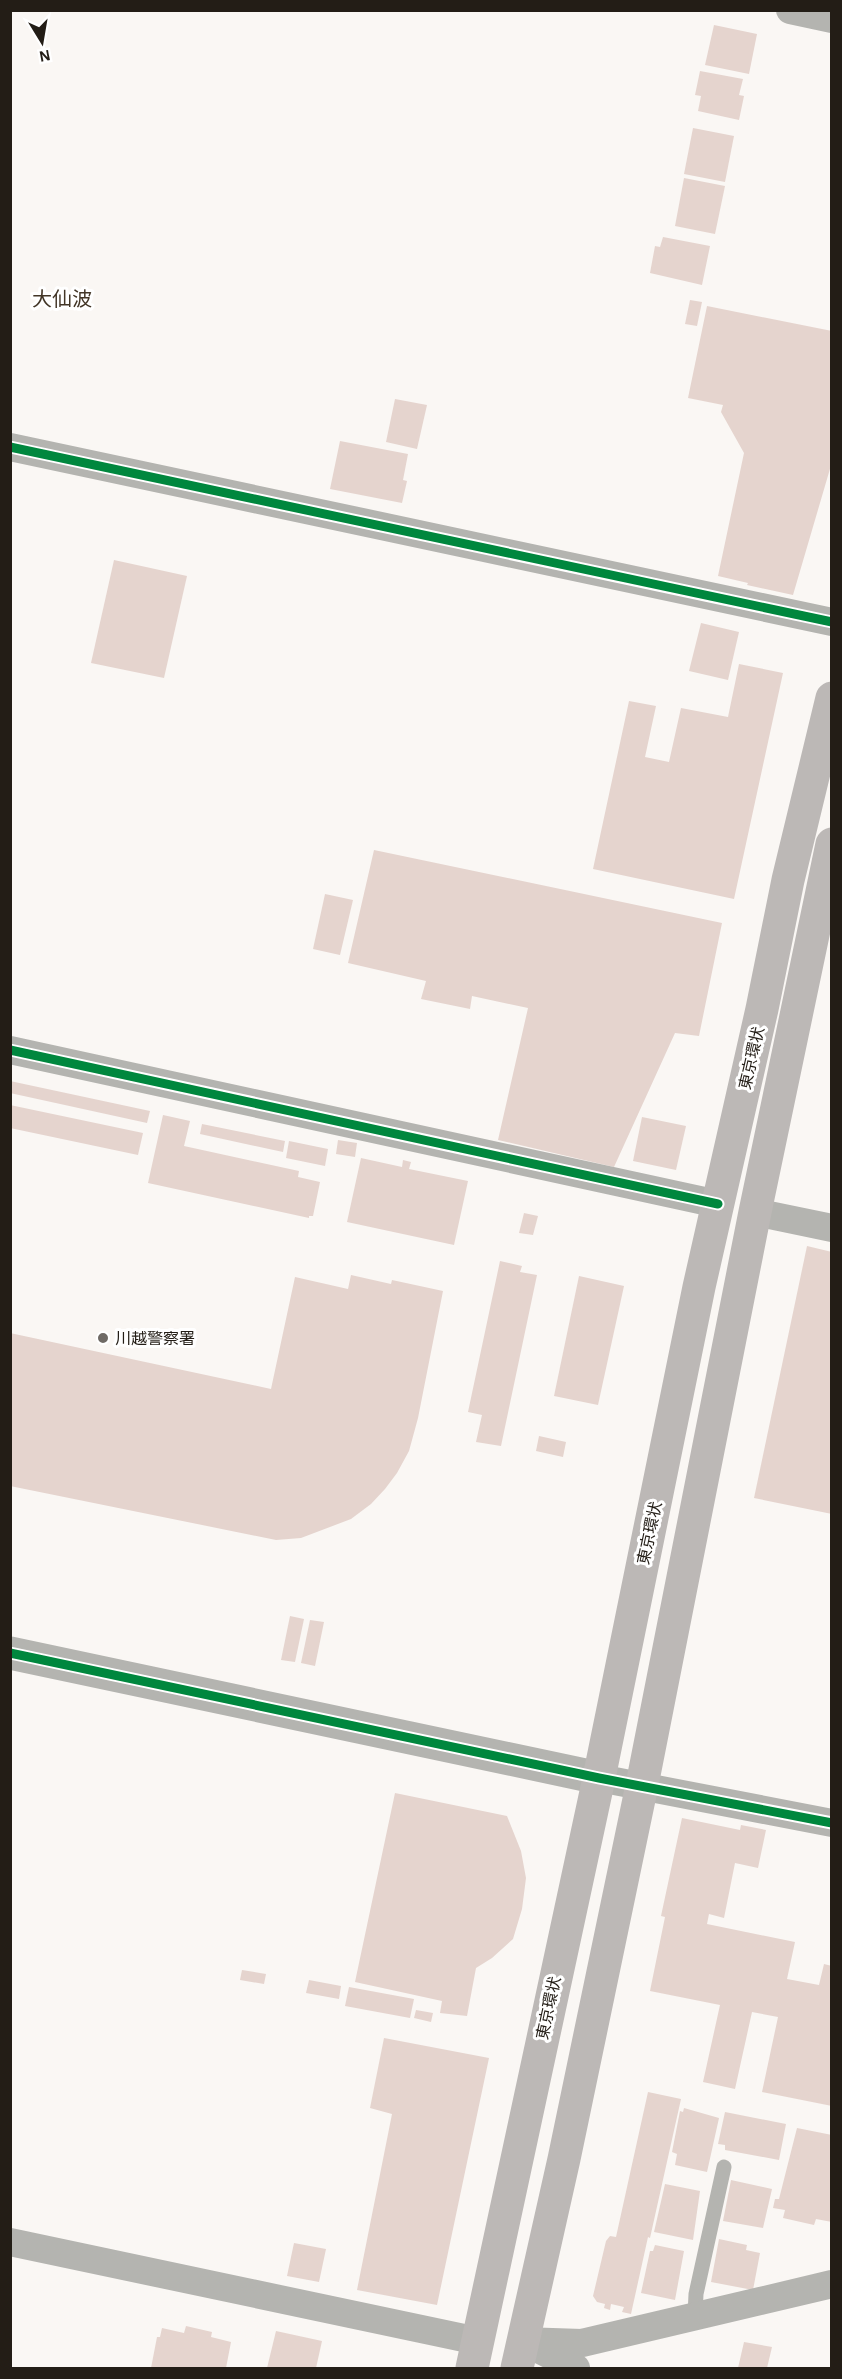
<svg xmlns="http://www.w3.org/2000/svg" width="842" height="2379" viewBox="0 0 842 2379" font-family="'Alegreya Sans','Noto Sans JP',sans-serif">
  <rect width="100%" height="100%" fill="#faf7f4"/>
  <g fill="#e5d4ce">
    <path d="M714 25 757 34 749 74 705 65Z"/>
    <path d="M700 71 743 79 739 95 744 96 739 120 698 111 701 96 695 95Z"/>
    <path d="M693 128 734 136 725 182 684 174Z"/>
    <path d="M684 178 725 186 715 234 675 226Z"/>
    <path d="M663 237 710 246 702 285 650 273 655 246 660 247Z"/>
    <path d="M690 300 702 302 697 326 685 324Z"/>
    <path d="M707 306 832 331V462L793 595 747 585 748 583 718 576 744 453 721 412 723 405 688 398Z"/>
    <path d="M395 399 427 405 417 449 386 442Z"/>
    <path d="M340 441 408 454 403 480 407 481 402 503 330 489Z"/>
    <path d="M114 560 187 576 164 678 91 663Z"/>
    <path d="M701 623 739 632 728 680 689 671Z"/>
    <path d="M739 664 783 673 734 899 593 869 629 701 656 706 645 757 669 762 681 708 728 717Z"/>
    <path d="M374 850 722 923 699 1036 675 1033 614 1167 498 1140 528 1008 472 996 470 1009 421 999 426 981 348 963Z"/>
    <path d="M325 894 353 900 340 955 313 949Z"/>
    <path d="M10 1081 150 1111 147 1123 10 1093Z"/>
    <path d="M10 1105 143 1133 138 1155 10 1128Z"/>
    <path d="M163 1115 190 1121 184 1146 299 1171 298 1177 320 1182 313 1216H309V1218L148 1183Z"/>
    <path d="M642 1117 686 1126 676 1170 633 1161Z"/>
    <path d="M202 1124 285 1141 283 1152 200 1134Z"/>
    <path d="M338 1140 357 1143 355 1157 336 1154Z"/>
    <path d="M289 1141 328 1149 325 1166 286 1158Z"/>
    <path d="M361 1158 402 1167 403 1160 411 1162 409 1169 468 1181 454 1245 347 1222Z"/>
    <path d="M524 1213 538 1216 533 1235 519 1233Z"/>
    <path d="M807 1246 832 1252V1514L754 1498Z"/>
    <path d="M500 1261 522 1266 520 1272 537 1275 501 1446 476 1442 482 1415 468 1412Z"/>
    <path d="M351 1275 391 1284 392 1280 443 1291 418 1418 409 1451 397 1473 385 1489 371 1504 351 1519 301 1538 276 1540 10 1486V1333L271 1389 295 1277 348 1289Z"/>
    <path d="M579 1276 624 1286 598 1405 554 1396Z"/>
    <path d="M539 1436 566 1442 563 1457 536 1451Z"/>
    <path d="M290 1616 304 1619 295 1662 281 1660Z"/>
    <path d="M310 1620 324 1622 315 1666 301 1663Z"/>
    <path d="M395 1793 507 1816 521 1851 526 1878 522 1909 513 1939 492 1958 476 1968 467 2016 440 2013 442 2001 355 1982Z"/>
    <path d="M682 1818 740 1830 741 1825 766 1830 758 1868 735 1863 724 1918 709 1914 707 1924 795 1942 787 1979 819 1985 824 1964 832 1966V2106L762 2092 778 2017 752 2012 735 2089 703 2082 720 2005 650 1991 665 1917 661 1916Z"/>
    <path d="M242 1970 266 1974 264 1984 240 1980Z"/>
    <path d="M309 1980 341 1986 339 1999 306 1993Z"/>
    <path d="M349 1987 414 1999 410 2018 345 2006Z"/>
    <path d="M416 2010 433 2013 431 2022 414 2018Z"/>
    <path d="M384 2038 489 2058 437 2305 357 2290 392 2114 370 2108Z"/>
    <path d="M648 2092 681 2099 650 2238 648 2237 631 2314 622 2312 624 2307 611 2304 610 2310 604 2308 605 2304 597 2302 593 2296 606 2241 610 2236 616 2237Z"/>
    <path d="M684 2108 719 2118 707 2172 675 2165 677 2154 672 2152 680 2111 683 2112Z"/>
    <path d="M725 2112 786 2124 779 2160 725 2150V2145L718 2144Z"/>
    <path d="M797 2128 832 2135V2222L816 2219 814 2225 783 2218 785 2210 773 2208 775 2199H779Z"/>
    <path d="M731 2180 772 2189 763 2228 723 2221Z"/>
    <path d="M665 2184 700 2191 693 2240 654 2232Z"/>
    <path d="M719 2239 747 2245 746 2250 760 2253 753 2290 711 2282Z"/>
    <path d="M294 2243 326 2249 319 2282 287 2276Z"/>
    <path d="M655 2245 684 2251 675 2300 641 2293 650 2251H653Z"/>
    <path d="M186 2326 212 2332 211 2337 231 2342 226 2368H151L157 2337H160L162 2328 184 2333Z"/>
    <path d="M276 2331 322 2341 316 2368H267Z"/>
    <path d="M744 2342 772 2347 767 2368H738Z"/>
  </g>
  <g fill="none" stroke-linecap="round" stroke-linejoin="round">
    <path stroke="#b4b4b0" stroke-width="15" d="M695 2316 696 2294 724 2167"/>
    <g stroke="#b4b4b0" stroke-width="28">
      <path d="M790 10 832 19"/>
      <path d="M10 447 832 622"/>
      <path d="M10 1050 718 1204"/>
      <path d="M755 1212 832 1228"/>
      <path d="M599 1778 832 1823"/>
      <path d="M10 2242 478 2341"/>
      <path d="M522 2341 582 2343 832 2284"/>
      <path d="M532 2346 576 2368"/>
    </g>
    <path stroke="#b4b4b0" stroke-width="33" d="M10 1653 599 1778"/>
    <g stroke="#bcb8b6" stroke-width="33">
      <path d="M472 2368 599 1778 699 1287 762 1009 788 880 832 698"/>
      <path d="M517 2368 564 2159 642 1785 755 1212 832 844"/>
    </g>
    <g stroke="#fff" stroke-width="13">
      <g id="cycleway">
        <path d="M10 447 832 622"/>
        <path d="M10 1050 718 1204"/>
        <path d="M10 1653 599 1778 832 1823"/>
      </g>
    </g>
    <use href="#cycleway" stroke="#00873e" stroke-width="9"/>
  </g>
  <circle fill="#6e6964" stroke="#fff" stroke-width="2" cx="103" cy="1338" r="6"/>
  <g text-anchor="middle" stroke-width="6" stroke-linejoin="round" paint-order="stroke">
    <g font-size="16" fill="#231d16" stroke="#fff">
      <text transform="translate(751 1058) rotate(-77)" y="6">東京環状</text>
      <text transform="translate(649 1533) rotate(-78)" y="6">東京環状</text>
      <text transform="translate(548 2008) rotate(-78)" y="6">東京環状</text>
    </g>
    <g font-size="16" fill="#231d16" stroke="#fff" text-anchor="start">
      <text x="115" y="1344">川越警察署</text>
    </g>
    <g font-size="20" fill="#423526" stroke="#fff">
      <text x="62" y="306">大仙波</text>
    </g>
  </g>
  <rect width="842" height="2379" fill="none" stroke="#231d16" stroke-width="24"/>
  <g transform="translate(42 42) rotate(169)" stroke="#ffffff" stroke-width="4.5" paint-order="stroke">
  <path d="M0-4.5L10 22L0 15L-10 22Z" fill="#231d16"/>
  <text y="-9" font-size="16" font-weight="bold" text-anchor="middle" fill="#231d16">N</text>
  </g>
</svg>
